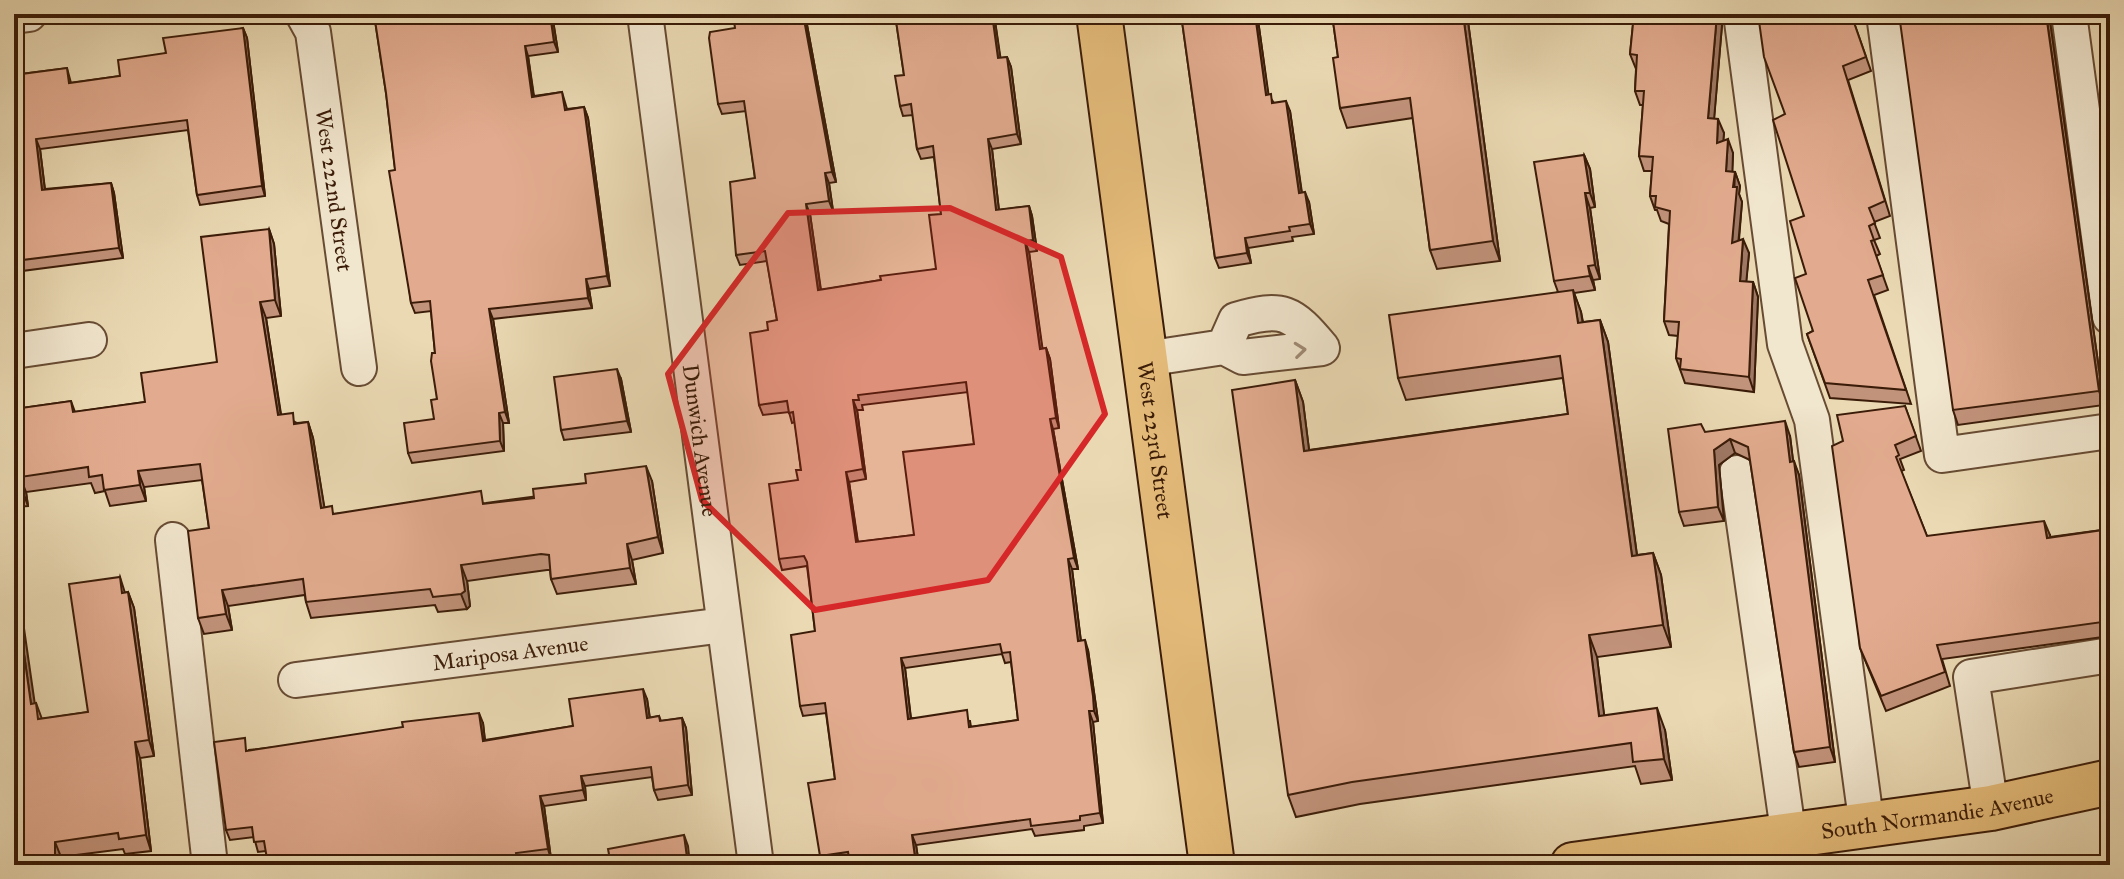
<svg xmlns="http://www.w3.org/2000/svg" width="2124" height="879" viewBox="0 0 2124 879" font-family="'IM FELL Great Primer',serif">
  <rect width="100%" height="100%" fill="#ead9b3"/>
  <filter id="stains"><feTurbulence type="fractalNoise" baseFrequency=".0025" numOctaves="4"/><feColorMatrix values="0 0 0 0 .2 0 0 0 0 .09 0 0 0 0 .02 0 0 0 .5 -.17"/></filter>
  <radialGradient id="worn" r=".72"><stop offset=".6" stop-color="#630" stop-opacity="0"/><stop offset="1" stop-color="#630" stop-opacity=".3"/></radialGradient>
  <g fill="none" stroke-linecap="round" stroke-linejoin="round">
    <g stroke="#674b33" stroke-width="38">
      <g id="minor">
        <path id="s1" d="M303 14 313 32 359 368"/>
        <path id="s2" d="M645 14 756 865"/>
        <path d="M1741 14 1785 344 1812 420 1867 827"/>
        <path d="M1884 14 1942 455 2110 431"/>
        <path d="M2069 14 2110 317"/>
        <path d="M14 16 29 14"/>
        <path d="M14 351 89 340"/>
        <path d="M1145 359 1224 347 1243 357 1322 348C1292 312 1283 306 1236 320L1224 347"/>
        <path d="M1737 473 1789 838"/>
        <path d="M173 540 210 865"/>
        <path id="s3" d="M296 680 724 625"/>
        <path d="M1991 808 1971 677 2110 655"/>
      </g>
    </g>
    <g stroke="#3b1c08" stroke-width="48">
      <g id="major">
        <path id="s4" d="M1099 14 1212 865"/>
        <path id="s5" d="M1573 865 1991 808 2110 782"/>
      </g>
    </g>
    <use href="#minor" stroke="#f1e6ce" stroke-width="34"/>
    <use href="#major" stroke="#e5bc7a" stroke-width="44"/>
  </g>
  <g fill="#c2937b" stroke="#3b1c08" stroke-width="2" fill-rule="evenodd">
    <path d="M374 14H552L558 52 528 56 534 96 562 92 567 109 584 107 588 118 610 286 589 289 592 308 493 319 509 423H503L504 451 412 463 408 453 434 419 437 399 435 353 431 311 415 313 411 303 386 93Z"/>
    <path d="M805 14 836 182 829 183 833 211 810 214 821 290 881 280 936 269 941 214 934 157 921 159 917 149 913 115 903 116 900 106 904 75 895 14H994L1000 58 1007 57 1011 67 1021 144 992 149 999 210 1029 206 1032 216 1037 251 1029 252 1042 349 1046 348 1050 359 1059 428 1053 429 1078 569H1072L1081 641 1088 650 1096 706 1098 721 1093 722 1103 823 1084 826V830L1035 836 1032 829 916 845 919 865H851L850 862 823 865 820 856 835 779 826 713 803 716 800 706 815 631 807 566 782 570 779 559 801 470 795 422 792 423 789 412 763 415 759 405 768 330 777 320 767 261 740 265 736 255 755 178 746 111 722 114 718 104 735 28ZM968 392 974 444 914 535 858 542 849 482 866 479 857 410H863L862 405ZM1002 654 1005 663 1011 662 1018 720 971 727 970 721 911 718 905 668Z"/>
    <path d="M1181 14H1262L1263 19 1258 20 1268 94 1274 103 1290 111 1302 193 1309 202 1314 234 1292 237 1293 241 1248 248 1251 263 1219 268 1215 258Z"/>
    <path d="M1332 14H1467L1500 261 1437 269 1430 250 1413 118 1347 128 1340 108 1338 57Z"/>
    <path d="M1634 14H1718L1722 25 1714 118 1724 133 1723 141 1733 153 1732 172H1735L1740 186 1739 194 1742 202 1739 240 1749 253 1746 282H1753L1758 297 1754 392 1685 383 1676 358 1678 336 1669 335 1664 321 1669 224 1661 221 1657 210H1655L1650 196 1652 171H1644L1639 156 1643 105H1640L1635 91 1636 69 1630 54Z"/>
    <path d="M1851 14 1871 71 1848 80 1890 216 1874 222 1880 238 1874 240 1880 254 1876 256 1888 290 1874 295 1911 404 1830 398 1807 334 1813 331 1806 274 1804 216 1785 114 1775 15Z"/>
    <path d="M2049 17 2104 405 1958 425 1953 410Z"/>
    <path d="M243 28 247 38 265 196 200 205 197 195 188 130 40 149 45 189 111 183 114 193 123 258 14 272V75L67 68 71 83 120 76 166 53Z"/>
    <path d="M1584 155 1590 169 1595 207 1590 208 1600 279 1593 280 1595 290 1574 293 1581 312 1583 322 1600 320 1608 342 1637 555 1653 553 1661 575 1671 647 1597 657 1604 716 1665 730 1672 780 1641 784 1635 766 1360 804 1296 817 1288 795 1295 380 1303 402 1309 450 1568 414 1563 378 1406 400 1398 378 1558 292 1554 281Z"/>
    <path d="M269 229 274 244 281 316 266 318 281 414 297 423 308 422 313 438 324 507 334 514 486 503 652 481 663 553 632 560 636 584 557 594 551 579 550 570H547L467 581 470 606 467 609 438 612 435 605 311 618 306 602 305 595 228 606 232 630 204 634 198 618 209 528 202 480 144 487 146 501 110 506 105 491 95 493 91 483 26 492 28 506 14 507V409L71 401 75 412 145 402 217 362Z"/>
    <path d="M621 379 631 432 564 440 561 430Z"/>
    <path d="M1905 406 1921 451 1900 459 1904 470 1901 471 1927 536 2050 535V537L2110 529V636L1942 659 1950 686 1886 711 1860 648 1843 441Z"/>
    <path d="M1705 432 1790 436 1793 461 1799 475 1835 762 1799 767 1794 752 1750 460 1735 453 1719 465 1724 521 1684 526 1679 512Z"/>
    <path d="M120 577 125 593 128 592 134 608 154 756 140 758 151 851 125 854 123 849 61 857V865H14L35 703H36L42 719 88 712Z"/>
    <path d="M647 699 650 718 659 716 661 721 682 718 686 728 692 795 658 800 654 790 652 777 585 786 586 800 544 806 551 859 520 864 266 851 258 852 254 837 230 840 226 830 249 750 483 723 485 740 573 726Z"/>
  </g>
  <g fill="#9e7864" stroke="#3b1c08" stroke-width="2">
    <path d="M550 14H552L558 52 554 42Z"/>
    <path d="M803 14H805L836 182 832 172Z"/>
    <path d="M992 14H994L1002 68 998 58Z"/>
    <path d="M1255 14 1258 20 1270 105 1266 95Z"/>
    <path d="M1463 14H1467L1500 261 1493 241Z"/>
    <path d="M1717 14H1718L1722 25 1713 132 1708 118Z"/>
    <path d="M2046 14H2049L2104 405 2099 391Z"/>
    <path d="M243 28 247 38 265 196 262 186Z"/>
    <path d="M525 46 528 56 535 107 532 97Z"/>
    <path d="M1007 57 1011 67 1021 144 1017 134Z"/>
    <path d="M1286 101 1290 111 1303 203 1299 193Z"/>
    <path d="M584 107 588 118 610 286 607 276Z"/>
    <path d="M1718 119 1724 133 1722 158 1717 143Z"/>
    <path d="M36 139 40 149 46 200 42 190Z"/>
    <path d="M988 139 992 149 1000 220 996 210Z"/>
    <path d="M1728 139 1733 153 1732 185 1726 171Z"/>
    <path d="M1584 155 1590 169 1595 207 1590 193Z"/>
    <path d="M1735 172 1740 186 1739 194 1742 202 1737 257 1732 243Z"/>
    <path d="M825 173 829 183 833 211 829 201Z"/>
    <path d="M111 183 114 193 123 258 119 248Z"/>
    <path d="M1305 192 1309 202 1314 234 1310 224Z"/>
    <path d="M1585 193 1590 208 1600 279 1595 265Z"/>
    <path d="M806 204 810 214 822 300 818 290Z"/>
    <path d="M1029 206 1032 216 1037 251 1033 240Z"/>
    <path d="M269 229 274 244 281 316 275 300Z"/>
    <path d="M1245 238 1248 248 1251 263 1247 253Z"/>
    <path d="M1743 239 1749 253 1745 296 1740 281Z"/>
    <path d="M1025 241 1029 252 1044 359 1040 349Z"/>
    <path d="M1588 266 1593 280 1595 290 1590 276Z"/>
    <path d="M586 279 589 289 592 308 588 298Z"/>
    <path d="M1753 282 1758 297 1754 392 1749 377Z"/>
    <path d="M1573 290 1581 312 1586 345 1578 323Z"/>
    <path d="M260 302 266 318 283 430 278 415Z"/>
    <path d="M489 309 493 319 509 423 505 412Z"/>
    <path d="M1600 320 1608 342 1640 578 1632 556Z"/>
    <path d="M1046 348 1050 359 1059 428 1056 418Z"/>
    <path d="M617 369 621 379 631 432 627 421Z"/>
    <path d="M1295 380 1303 402 1312 473 1304 451Z"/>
    <path d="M853 400 857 410 866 479 863 469Z"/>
    <path d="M499 413 503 423 504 451 500 441Z"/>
    <path d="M1050 419 1053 429 1078 569 1074 558Z"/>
    <path d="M1785 421 1790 436 1795 476 1790 462Z"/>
    <path d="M308 422 313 438 327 523 321 508Z"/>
    <path d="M1730 439 1735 453 1719 465 1724 521 1718 507 1714 450Z"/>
    <path d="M1794 461 1799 475 1835 762 1830 747Z"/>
    <path d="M646 466 652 481 663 553 658 537Z"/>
    <path d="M138 471 144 487 146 501 140 485Z"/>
    <path d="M846 472 849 482 859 552 856 542Z"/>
    <path d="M20 477 26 492 28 506 22 490Z"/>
    <path d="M2044 521 2050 535 2052 552 2047 538Z"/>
    <path d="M627 544 632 560 636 584 630 568Z"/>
    <path d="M1653 553 1661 575 1671 647 1663 625Z"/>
    <path d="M14 559 37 719 31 704 14 583Z"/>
    <path d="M1068 559 1072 569 1082 651 1078 641Z"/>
    <path d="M461 565 467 581 470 606 467 609 461 594Z"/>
    <path d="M222 590 228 606 232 630 226 614Z"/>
    <path d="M128 592 134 608 154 756 149 740Z"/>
    <path d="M1589 635 1597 657 1607 738 1599 716Z"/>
    <path d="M1085 640 1088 650 1098 721 1094 711Z"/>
    <path d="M901 658 905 668 912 729 908 719Z"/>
    <path d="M643 689 647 699 651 728 647 718Z"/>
    <path d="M1657 708 1665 730 1672 780 1664 759Z"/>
    <path d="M1089 711 1093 722 1103 823 1100 813Z"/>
    <path d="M479 713 483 723 486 751 483 741Z"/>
    <path d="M682 718 686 728 692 795 688 785Z"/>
    <path d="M135 742 140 758 151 851 146 835Z"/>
    <path d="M581 776 585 786 586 800 583 790Z"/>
    <path d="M540 796 544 806 551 859 548 849Z"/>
    <path d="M684 835 688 846 690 865H688Z"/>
    <path d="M912 835 916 845 919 865 915 857Z"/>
    <path d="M55 842 61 857V865H55Z"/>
  </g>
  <g fill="#e2ab8f" stroke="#3b1c08" stroke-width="2" fill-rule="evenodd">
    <path d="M374 14H550L554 42 525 46 532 97 562 92 565 110 584 107 607 276 586 279 588 298 489 309 505 412 499 413 500 441 408 453 404 423 434 419 431 400 437 399 431 361 432 353H435L430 301 411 303 389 171 395 170 386 93Z"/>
    <path d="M733 14H803L832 172 825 173 829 201 806 204 818 290 881 280 880 276 936 269 929 215 941 214 933 146 917 149 911 104 900 106 895 76 904 75 895 14H992L998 58 1007 57 1017 134 988 139 996 210 1029 206 1033 240 1025 241 1040 349 1046 348 1056 418 1050 419 1074 558 1068 559 1078 641 1085 640 1093 696 1094 711H1089L1100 813 1080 816V820L1031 826 1030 819 912 835 915 857 898 859 899 865H855V862L850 863 848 852 820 856 808 783 835 779 825 703 800 706 791 635 815 631 807 562 804 556 779 559 769 484 798 480 796 470H801L793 412 789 413 787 401 759 405 750 333 768 330 767 322 777 320 765 251 736 255 730 182 755 178 744 101 718 104 709 38 710 32 735 28ZM966 382 974 444 903 452 914 535 856 542 846 472 863 469 853 400H859L858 395ZM1000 644 1002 653 1010 652 1018 720 969 727 967 710 908 719 901 658Z"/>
    <path d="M1181 14H1255L1266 95 1271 94 1272 103 1286 101 1299 193 1305 192 1310 224 1289 227 1290 231 1245 238 1247 253 1215 258Z"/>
    <path d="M1332 14H1463L1493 241 1430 250 1410 98 1340 108 1333 58 1338 57Z"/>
    <path d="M1634 14H1717L1708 118 1718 119 1717 143 1728 139 1726 171 1735 172 1733 187H1737L1732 243 1743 239 1740 281 1753 282 1749 377 1680 369 1681 359 1676 358 1679 322 1664 321 1670 211 1655 207 1656 196H1650L1653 157 1639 156 1644 91H1635L1637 55 1630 54Z"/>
    <path d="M1758 14 1775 15 1774 14H1851L1866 57 1843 66 1885 201 1869 208 1875 223 1869 226 1874 240 1871 241 1883 275 1868 280 1906 390 1825 383 1807 334 1813 331 1795 278 1806 274 1790 221 1804 216 1773 120 1785 114 1764 57Z"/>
    <path d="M1899 14H2046L2099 391 1953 410Z"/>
    <path d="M243 28 262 186 197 195 187 120 36 139 42 190 111 183 119 248 14 261V75L67 68 69 83 120 76 118 60 166 53 163 38Z"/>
    <path d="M1584 155 1590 193H1585L1595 265 1588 266 1590 276 1554 281 1534 162Z"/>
    <path d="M269 229 275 300 260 302 278 415 293 413 294 424 308 422 321 508 332 506 333 514 481 491 483 504 534 498 533 489 586 483 585 474 646 466 658 537 627 544 630 568 551 579 549 555 541 554 461 565 465 591 461 594 433 597 430 589 306 602 303 579 222 590 226 614 198 618 188 531 209 528 200 464 138 471 140 485 104 490 102 475 89 477 88 467 20 477 22 490 14 491V409L71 401 73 412 145 402 141 373 217 362 201 237Z"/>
    <path d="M1573 290 1578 323 1600 320 1632 556 1653 553 1663 625 1589 635 1599 716 1657 708 1664 759 1633 762 1631 743 1352 782 1288 795 1232 390 1295 380 1304 451 1568 414 1560 356 1398 378 1389 315Z"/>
    <path d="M617 369 627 421 561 430 554 377Z"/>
    <path d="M1905 406 1916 436 1895 445 1899 455 1896 457 1927 536 2044 521 2047 538 2110 529V621L1937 645 1945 672 1881 696 1860 648 1832 446 1843 441 1837 415Z"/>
    <path d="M1785 421 1790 462 1794 461 1830 747 1794 752 1748 447 1730 439 1714 450 1718 507 1679 512 1668 429 1701 424 1705 432Z"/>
    <path d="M120 577 122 593 128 592 149 740 135 742 146 835 119 839 118 833 55 842V864L44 865H14V583L31 704 36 703 38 719 88 712 69 584Z"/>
    <path d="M643 689 647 718 659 716 660 721 682 718 688 785 654 790 651 767 581 776 583 790 540 796 548 849 516 853 518 865H268L264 841 254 842 252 827 226 830 214 742 245 738 246 751 403 727 402 722 479 713 483 741 573 726 569 699Z"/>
    <path d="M684 835 688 865H611L608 849Z"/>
  </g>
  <defs><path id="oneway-chevron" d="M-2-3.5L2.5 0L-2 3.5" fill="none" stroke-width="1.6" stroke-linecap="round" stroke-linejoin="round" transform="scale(2)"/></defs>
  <use stroke="#9f8b75" href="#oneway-chevron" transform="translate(1300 350) rotate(-6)"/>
  <path fill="#d62828" fill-opacity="0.2" stroke="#d62828" stroke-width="6" stroke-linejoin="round" d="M950 208 1061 257 1105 414 988 580 815 610 702 500 668 374 788 213Z"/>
  <g text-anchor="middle" stroke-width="8" stroke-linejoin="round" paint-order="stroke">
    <g font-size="22" fill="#3b1c08" stroke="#f1e6ce">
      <text dy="8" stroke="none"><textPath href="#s1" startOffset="180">West 222nd Street</textPath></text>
      <text dy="8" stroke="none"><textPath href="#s4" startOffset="430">West 223rd Street</textPath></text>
      <text dy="8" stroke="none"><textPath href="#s2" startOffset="430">Dunwich Avenue</textPath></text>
      <text dy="8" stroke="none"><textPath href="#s3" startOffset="216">Mariposa Avenue</textPath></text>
      <text dy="8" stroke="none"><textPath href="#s5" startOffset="368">South Normandie Avenue</textPath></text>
    </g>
  </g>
  <rect width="2124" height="879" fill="none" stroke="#ead9b3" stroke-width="48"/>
  <rect x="16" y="16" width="2092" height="847" fill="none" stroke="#3b1c08" stroke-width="4"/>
  <rect x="24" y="24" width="2076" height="831" fill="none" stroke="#3b1c08" stroke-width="2"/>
  <rect width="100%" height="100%" filter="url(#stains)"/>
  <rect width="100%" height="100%" fill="url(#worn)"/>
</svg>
